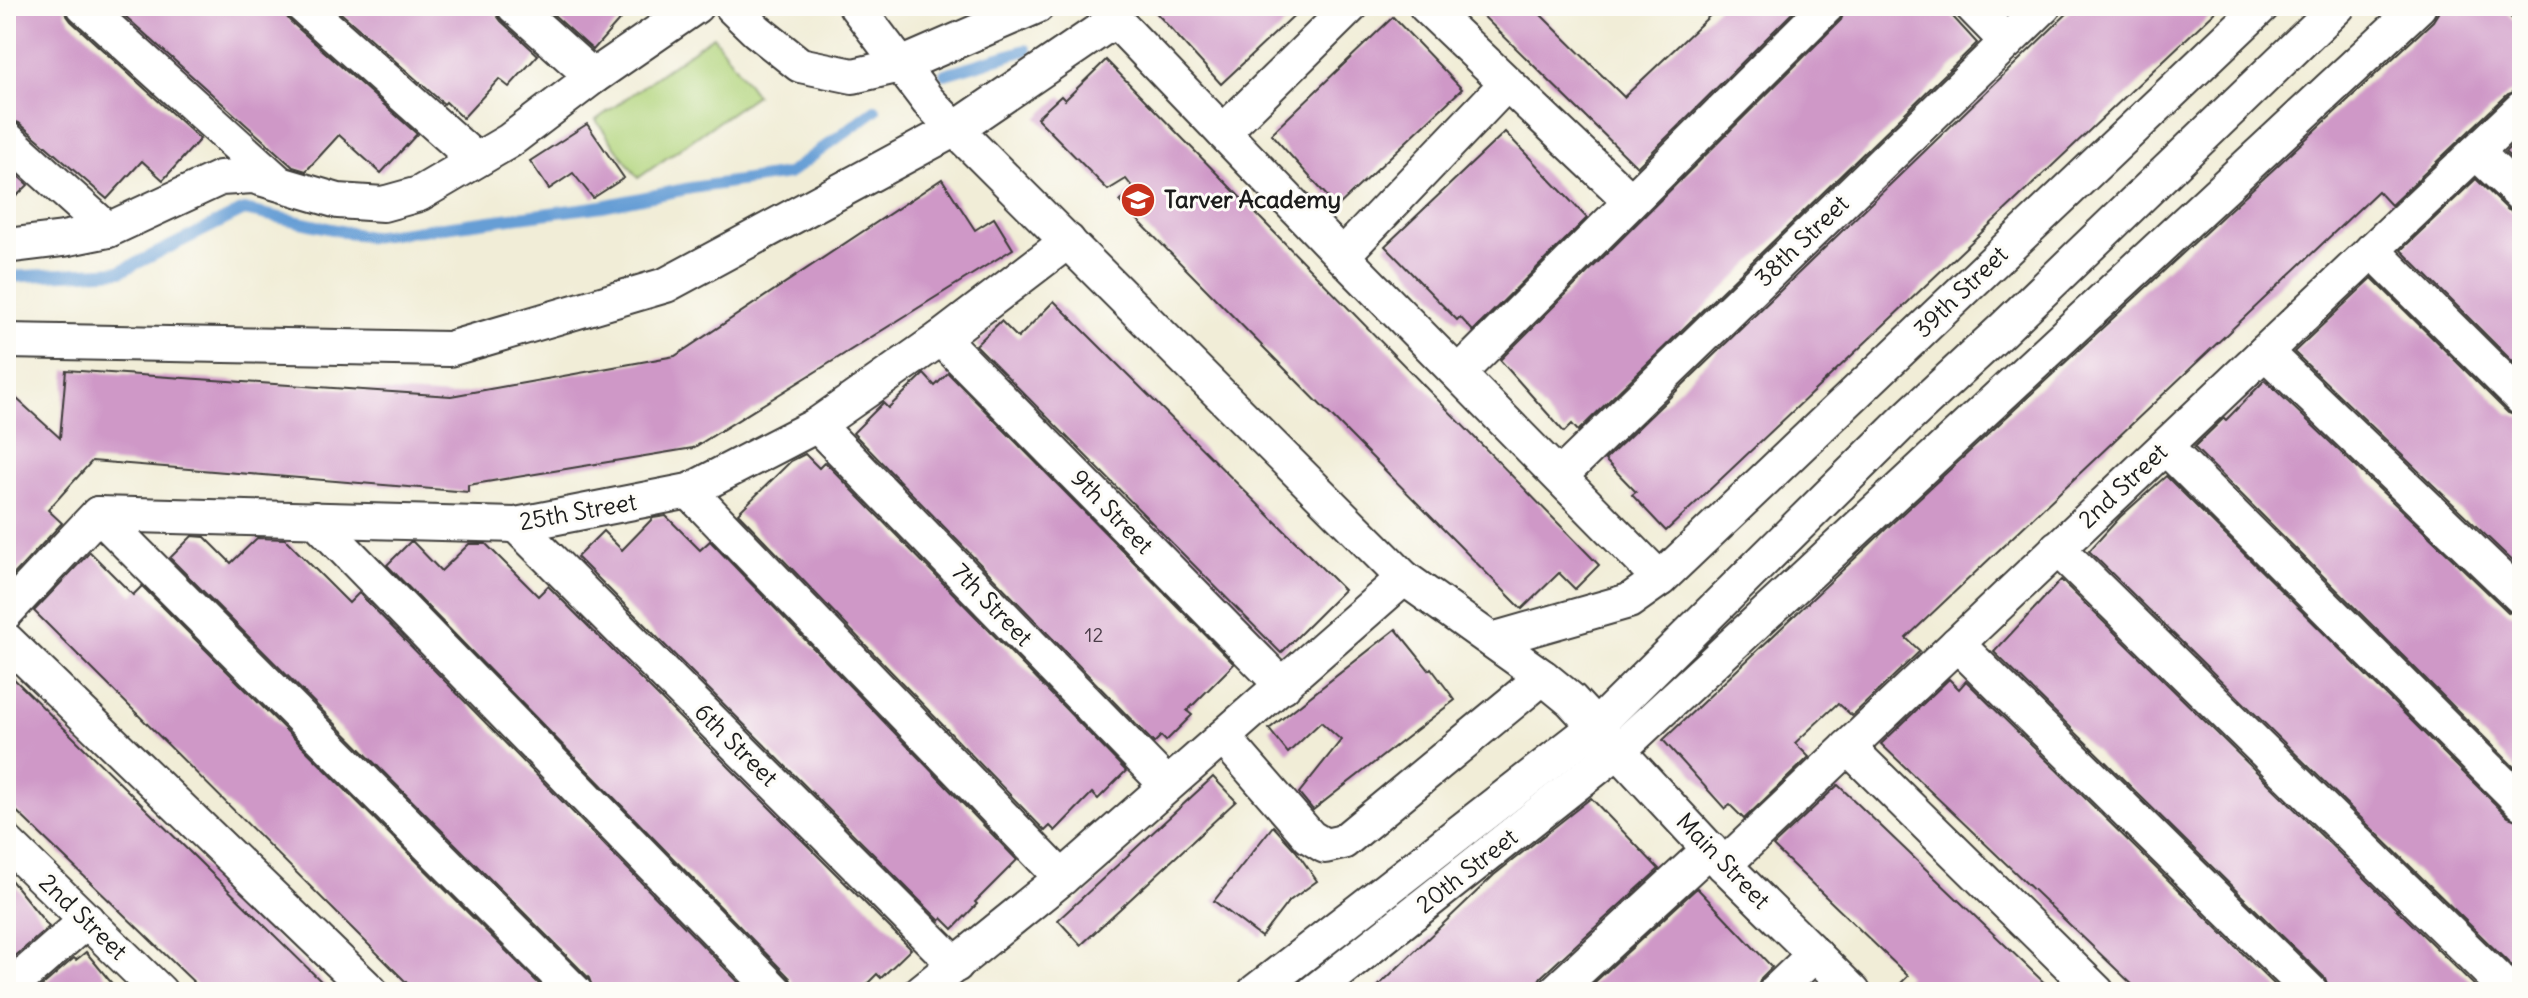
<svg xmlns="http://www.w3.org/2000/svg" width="2528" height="998" viewBox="0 0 2528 998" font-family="Delius,sans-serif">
  <rect width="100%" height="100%" fill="#fdfcf7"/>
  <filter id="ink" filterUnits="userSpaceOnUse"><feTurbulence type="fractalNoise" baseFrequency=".0125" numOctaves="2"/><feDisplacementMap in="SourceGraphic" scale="16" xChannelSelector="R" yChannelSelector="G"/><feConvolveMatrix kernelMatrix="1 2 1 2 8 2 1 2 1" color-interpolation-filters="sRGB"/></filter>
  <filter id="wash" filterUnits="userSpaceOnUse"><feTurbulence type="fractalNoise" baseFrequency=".006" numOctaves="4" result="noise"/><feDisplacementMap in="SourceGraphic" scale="32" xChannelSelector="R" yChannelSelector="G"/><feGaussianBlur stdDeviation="1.8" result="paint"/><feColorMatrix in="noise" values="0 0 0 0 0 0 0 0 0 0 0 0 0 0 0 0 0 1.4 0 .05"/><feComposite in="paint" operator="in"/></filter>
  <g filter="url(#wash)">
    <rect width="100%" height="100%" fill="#f1edd7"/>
    <path fill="#b1d47c" stroke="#66784c" stroke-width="2" d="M713 36 756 95 638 178 596 120Z"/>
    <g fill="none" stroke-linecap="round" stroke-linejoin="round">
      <g stroke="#669ed5" stroke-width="12">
        <path d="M945 74 1026 50"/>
        <path d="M6 277 121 271 244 210 369 237 602 206 691 188 788 174 875 110"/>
      </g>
    </g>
    <g id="blocks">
      <g fill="#cf98c7">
        <path d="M6 6H65V13L71 21 200 139 163 180 142 161 107 199 19 123 6 119Z"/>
        <path d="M114 6H284V13L290 21 417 134 381 173 339 135 306 171 293 167Z"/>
        <path d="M333 6H495V13L501 21 538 55 509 87 499 79 463 118 446 102 444 104Z"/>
        <path d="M544 6H632L593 50Z"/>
        <path d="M1150 6H1304L1221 84Z"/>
        <path d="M1473 6H1532L1624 97 1720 6H1799L1637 167Z"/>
        <path d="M1846 6H1943L1977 43 1578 431 1572 424 1564 432 1500 360 1841 20Z"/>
        <path d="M2075 6H2221L1666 531 1632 495 1636 492 1605 460Z"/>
        <path d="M2438 6H2500L2522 29V89L2508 94 2391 205 2378 191 1906 638 1920 651 1852 716 1838 703 1795 743 1809 757 1744 819 1730 805 1725 809 1663 740 1887 528 2433 21 2438 13Z"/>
        <path d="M1393 17 1462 89 1337 207 1271 134Z"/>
        <path d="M1106 60 1599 565 1575 589 1559 573 1522 609 1120 202 1133 188 1126 179 1108 190 1037 118 1061 96 1065 100Z"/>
        <path d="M587 124 624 178 593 198 573 173 549 189 530 161Z"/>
        <path d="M1505 132 1587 218 1473 331 1460 317 1457 320 1385 246Z"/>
        <path d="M2522 136V168L2505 152Z"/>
        <path d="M6 165 28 185 6 206Z"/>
        <path d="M942 179 975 230 994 218 1013 249 693 448 468 485V492L92 461 48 510 62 523 6 583V389L60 438 66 370 451 396 675 356Z"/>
        <path d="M2476 179 2508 210 2522 215V371L2401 250Z"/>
        <path d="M2372 278 2508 413 2522 418V570L2294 352Z"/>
        <path d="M1054 301 1344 590 1281 653 976 345 1001 321 1018 338Z"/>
        <path d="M948 373 1234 664 1187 711 1192 715 1166 741 1161 736 1154 743 853 433 883 403 888 408 924 374 935 386Z"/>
        <path d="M2265 380 2508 612 2522 617V775L2194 447 2224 418 2226 420Z"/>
        <path d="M805 454 819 468 825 462 1126 771 1098 799 1092 793 1055 831 1050 826 1045 831 738 513 791 461Z"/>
        <path d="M2166 476 2508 817 2522 822V976L2089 551 2120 517Z"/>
        <path d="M666 516 700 550 710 541 1017 860 975 902 977 904 953 929 942 918 940 921 577 557 603 531 622 550 653 518Z"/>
        <path d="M192 536 205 537 231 563 257 538 285 539 349 603 359 593 748 992H594L589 978 170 558Z"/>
        <path d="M410 542H413L441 571 469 544H486L538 596 548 586 911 949 881 978 877 974 859 992H795L790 978 387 565Z"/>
        <path d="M90 552 133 595 142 586 547 992H416L34 611Z"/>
        <path d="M2061 580 2481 992H2330L2325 978 1994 652Z"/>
        <path d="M1396 629 1429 670 1431 668 1455 700 1313 810 1299 793 1341 740 1321 722 1288 753 1269 729Z"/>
        <path d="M6 671 332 992H204L6 801Z"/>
        <path d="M1949 679 1959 689 1966 681 2282 992H2140L1881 744Z"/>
        <path d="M1213 777 1236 801 1081 945 1058 920Z"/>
        <path d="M1838 785 2054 992H1892L1908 976 1773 846Z"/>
        <path d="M1591 798 1659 869 1541 977 1536 985V992H1372L1494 875Z"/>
        <path d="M1273 826 1296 851 1317 881 1288 902 1261 937 1214 901Z"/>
        <path d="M6 874 49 927 6 964Z"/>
        <path d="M1697 888 1772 967 1761 978 1756 992H1584Z"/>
        <path d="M86 952 119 992H35L74 958 76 960Z"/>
      </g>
    </g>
  </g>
  <g filter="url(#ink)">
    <use href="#blocks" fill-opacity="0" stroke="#3c3b38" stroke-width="2"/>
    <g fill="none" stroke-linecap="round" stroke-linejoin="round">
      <g stroke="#3c3b38" stroke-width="38">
        <g id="street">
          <path d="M84 6 279 183"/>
          <path d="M303 6 476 160"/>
          <path d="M514 6 593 77"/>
          <path d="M731 6 757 31 800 65 853 76 901 65 1037 6"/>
          <path d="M1426 6 1631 201"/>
          <path d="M1972 6 2007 42"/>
          <path d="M1223 132 1351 6"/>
          <path d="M6 138 108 230"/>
          <path d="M2476 152 2522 196"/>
          <path d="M6 246 63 239 108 230 220 178 253 176 338 201 383 204 419 194 509 141 593 77 696 6"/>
          <path d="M2372 250 2522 399"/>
          <path d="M1342 256 1507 83"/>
          <path d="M941 338 1283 686"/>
          <path d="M6 341 449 349 666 285 955 129 1115 20 1342 256 1660 579 1629 601 1492 640"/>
          <path d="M2265 352 2522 598"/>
          <path d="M1459 373 1827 6"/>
          <path d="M817 425 1167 785"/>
          <path d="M2165 447 2522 803"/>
          <path d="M1560 476 2044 6"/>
          <path d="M689 491 1062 878 1404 578 955 129 928 101 856 6"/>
          <path d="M98 514 575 992"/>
          <path d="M315 519 776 992"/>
          <path d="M516 525 956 965"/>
          <path d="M2057 548 2510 992"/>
          <path d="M1404 578 1543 677 1571 700 1724 865 1853 992"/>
          <path d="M1660 579 2262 6"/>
          <path d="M6 612 98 514 516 525 689 491 817 425 941 338 1068 241"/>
          <path d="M6 640 371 992"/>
          <path d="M1957 644 2311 992"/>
          <path d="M1223 737 1310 837 1325 846 1343 842 1543 677"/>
          <path d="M1848 747 2097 992"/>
          <path d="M6 842 160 992"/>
          <path d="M1724 865 2522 108"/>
          <path d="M6 991 87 920"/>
          <path d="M921 992 1062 878"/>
          <path d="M1255 992 1596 726 1906 419 2001 331 2338 6"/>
          <path d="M1314 992 1619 750 2419 6"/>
          <path d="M1555 992 1710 849"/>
          <path d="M1775 992 1815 954"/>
        </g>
      </g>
      <use href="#street" stroke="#fff" stroke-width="34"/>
    </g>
  </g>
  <defs>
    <g id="school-disc" transform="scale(1.8)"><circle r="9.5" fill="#c8321e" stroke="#fdfcf7"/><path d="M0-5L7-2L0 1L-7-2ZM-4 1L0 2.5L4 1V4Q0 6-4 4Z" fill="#fff"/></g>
  </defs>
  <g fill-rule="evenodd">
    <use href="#school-disc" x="1138" y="200"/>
  </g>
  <g text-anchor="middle" stroke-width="6" stroke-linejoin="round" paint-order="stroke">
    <g font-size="20" fill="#493b47">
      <text x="1094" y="642">12</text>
    </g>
    <g font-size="24" font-weight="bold" fill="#1c1c1c" stroke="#fdfcf7" text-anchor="start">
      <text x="1164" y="208">Tarver Academy</text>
    </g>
    <g font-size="24" fill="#1c1c1c" stroke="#fdfcf7">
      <text transform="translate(1802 241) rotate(-44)" y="8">38th Street</text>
      <text transform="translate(1961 292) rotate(-44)" y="8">39th Street</text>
      <text transform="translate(2123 486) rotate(-43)" y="8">2nd Street</text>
      <text transform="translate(578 512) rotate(-10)" y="8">25th Street</text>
      <text transform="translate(1112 512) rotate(46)" y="8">9th Street</text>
      <text transform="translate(992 605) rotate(46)" y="8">7th Street</text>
      <text transform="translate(736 745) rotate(45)" y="8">6th Street</text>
      <text transform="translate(1723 861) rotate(46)" y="8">Main Street</text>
      <text transform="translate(1467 871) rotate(-38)" y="8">20th Street</text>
      <text transform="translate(83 917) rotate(44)" y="8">2nd Street</text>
    </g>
  </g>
  <rect width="2528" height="998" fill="none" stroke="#fdfcf7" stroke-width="32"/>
</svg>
